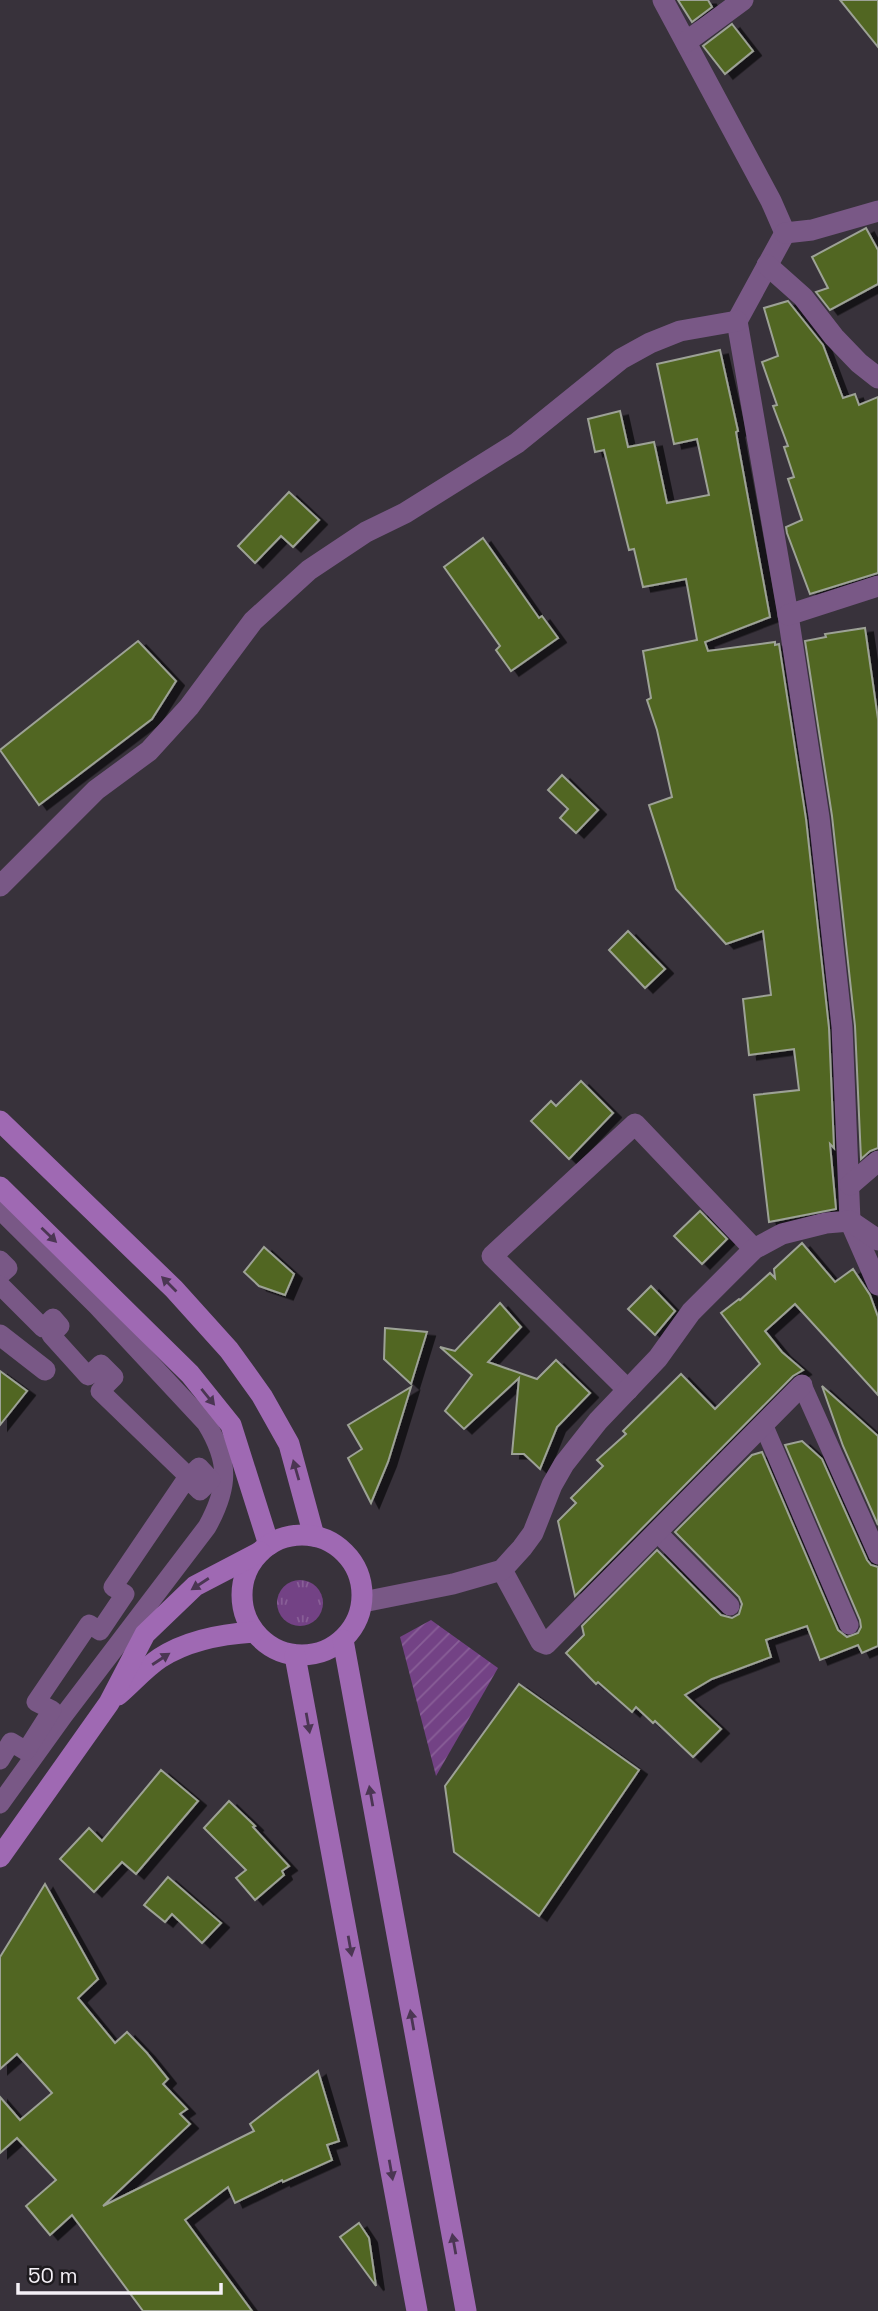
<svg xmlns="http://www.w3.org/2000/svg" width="878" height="2311" viewBox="0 0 878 2311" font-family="'Space Grotesk',sans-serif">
  <defs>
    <pattern id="grass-tufts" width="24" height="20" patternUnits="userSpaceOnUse" patternTransform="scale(1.75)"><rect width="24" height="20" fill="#734285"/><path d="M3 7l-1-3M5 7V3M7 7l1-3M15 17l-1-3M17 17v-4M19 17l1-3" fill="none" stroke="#885e97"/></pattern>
    <pattern id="garden-furrows" width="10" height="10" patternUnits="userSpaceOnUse" patternTransform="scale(1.75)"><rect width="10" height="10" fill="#734285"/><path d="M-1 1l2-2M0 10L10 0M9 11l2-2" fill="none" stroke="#885e97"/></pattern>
    <filter id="shadow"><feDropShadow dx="8" dy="4.5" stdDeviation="0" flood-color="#0009"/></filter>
  </defs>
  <rect width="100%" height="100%" fill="#38323b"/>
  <circle fill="url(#grass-tufts)" cx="300" cy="1603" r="23"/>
  <path fill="url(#garden-furrows)" d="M431 1620 498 1668 436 1776 400 1637Z"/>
  <g fill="#516621" stroke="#9da296" stroke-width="2" filter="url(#shadow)">
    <path d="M678 0H708L712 7 692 22Z"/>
    <path d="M840 0H878V47Z"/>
    <path d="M732 24 753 51 725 74 703 46Z"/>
    <path d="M866 228 878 250V284L830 310 816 292 828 288 812 257Z"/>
    <path d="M788 301 823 345 843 398 855 394 859 405 878 397V573L810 594 787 533 786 527 802 520 788 479 794 477 784 447 788 446 773 406 777 405 762 362 778 356 764 308Z"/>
    <path d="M720 350 738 431 736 432 739 449 770 617 705 642 708 651 775 642V645L779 644 806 819 829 1028 834 1148 830 1144 836 1209 769 1222 754 1095 799 1090 794 1049 749 1055 743 999 771 995 763 931 726 944 676 889 649 805 672 797 657 730 647 700 651 698 643 651 697 640 686 579 643 587 634 549 629 550 604 450 595 452 588 419 620 411 628 447 654 442 667 503 709 495 697 439 674 444 657 364Z"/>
    <path d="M289 492 319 520 293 547 281 536 255 563 238 546Z"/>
    <path d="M483 538 539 618 542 616 558 638 511 671 496 650 500 646 444 567Z"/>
    <path d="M865 628 878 719V1148L870 1151 861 1159 855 1026 832 816 805 641 826 637 825 634Z"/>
    <path d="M138 641 176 681 152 719 39 805 0 750Z"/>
    <path d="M562 775 598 810 576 833 560 818 568 809 548 790Z"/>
    <path d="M628 931 665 969 645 988 609 950Z"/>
    <path d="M581 1081 613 1113 569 1159 531 1121 551 1101 556 1106Z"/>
    <path d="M700 1211 727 1239 702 1264 674 1236Z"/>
    <path d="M802 1243 835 1282 853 1269 870 1295 878 1317V1395L795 1304 765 1331 782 1352 803 1370 793 1376 575 1596 558 1521 576 1503 571 1498 603 1466 597 1460 626 1434 623 1431 681 1374 715 1409 760 1364 721 1313 739 1299 740 1300 770 1273 775 1278 774 1269Z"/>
    <path d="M264 1247 294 1274 285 1295 259 1286 244 1272Z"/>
    <path d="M651 1286 675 1311 655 1335 628 1309Z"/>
    <path d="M500 1303 521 1327 488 1362 537 1379 556 1360 590 1393 557 1427 540 1469 524 1454H512L519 1378 464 1429 445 1411 472 1375 440 1347 455 1351Z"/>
    <path d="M385 1328 427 1332 411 1384 384 1359Z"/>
    <path d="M0 1371 27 1391 0 1425Z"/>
    <path d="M822 1386 878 1436V1525L843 1446Z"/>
    <path d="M411 1387 388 1462 371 1503 348 1458 362 1449 348 1425Z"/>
    <path d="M802 1441 822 1459 867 1560 871 1565 878 1567V1646L862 1653 858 1645 820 1660 807 1626 766 1640 771 1657 712 1679 685 1695 721 1729 693 1757 655 1721 653 1723 636 1707 632 1712 598 1682 596 1684 566 1653 584 1635 582 1626 657 1550 721 1615 732 1618 739 1614 742 1604 739 1597 675 1532 752 1455 762 1452 838 1630 847 1637 858 1633 861 1627 860 1620 785 1445Z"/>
    <path d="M519 1684 639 1770 539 1916 454 1852 445 1786Z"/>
    <path d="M161 1770 198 1801 136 1874 122 1862 94 1892 60 1859 89 1828 102 1841Z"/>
    <path d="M229 1801 255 1826 253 1827 289 1866 282 1871 284 1875 255 1900 236 1878 246 1870 204 1828Z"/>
    <path d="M168 1877 221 1923 202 1943 172 1914 165 1922 144 1905Z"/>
    <path d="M45 1884 98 1979 78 1998 115 2043 127 2032 147 2053 168 2079 163 2084 187 2109 180 2114 190 2124 103 2206 254 2131 250 2124 318 2071 339 2141 327 2145 332 2160 283 2182 282 2180 235 2203 228 2187 185 2220 252 2311H143L72 2215 50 2235 26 2206 56 2180 17 2138 0 2153V2097L20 2120 52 2093 17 2054 0 2069V1957Z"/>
    <path d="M359 2223 369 2238 376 2286 340 2237Z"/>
  </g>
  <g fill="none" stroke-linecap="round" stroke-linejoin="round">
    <g stroke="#795886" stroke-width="19">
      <path d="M0 1210 97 1306 206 1423C230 1462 229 1487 207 1527L64 1715 0 1804"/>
      <path d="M0 1260 8 1268 0 1275"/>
      <path d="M0 1285 43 1328 53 1318 60 1326 51 1335 88 1376 101 1364 114 1377 100 1391 189 1477 199 1467 211 1480 200 1491 187 1478 113 1587 125 1594 100 1631 89 1624 36 1702 52 1710 26 1751 11 1742 0 1760"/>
      <path d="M802 1385 878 1555"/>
      <path d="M763 1424 849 1625"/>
      <path d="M657 1532 730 1606"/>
    </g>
    <g stroke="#795886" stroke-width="21">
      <path d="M663 0 771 201 785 233"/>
      <path d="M686 42 743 0"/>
      <path d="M785 233 737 321 788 615 819 817 842 1027 850 1221 878 1285"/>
      <path d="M785 233 812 230 878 211"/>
      <path d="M767 265 803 297 834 337 859 363 878 378"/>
      <path d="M788 615 878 586"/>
      <path d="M0 886 96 790 149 751 189 707 253 621 309 570 366 532 405 513 517 443 621 359 650 343 680 331 737 321"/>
      <path d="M850 1185 878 1161"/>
      <path d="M0 1335 45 1370"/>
      <path d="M628 1390 492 1256 635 1124 754 1249"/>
      <path d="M502 1570 541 1642 546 1644 802 1385"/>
      <path d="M363 1602 453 1584 502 1570 522 1548 533 1533 552 1485 564 1464 598 1421 658 1358 691 1312 754 1249 782 1234 826 1223 850 1221 878 1240"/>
    </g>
    <g stroke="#9f69b3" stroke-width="21">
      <path d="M0 1121 174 1289 229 1350 262 1396 289 1444 314 1536"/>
      <path d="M0 1187 190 1374 231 1425 269 1545"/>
      <circle cx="302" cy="1595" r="60"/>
      <path d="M343 1640 466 2311"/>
      <path d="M295 1656 417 2311"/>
      <path d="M118 1695C132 1683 145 1668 160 1658 188 1640 221 1634 254 1632"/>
      <path d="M0 1857 109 1703 145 1634 195 1586 260 1552"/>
    </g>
  </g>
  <defs><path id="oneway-solid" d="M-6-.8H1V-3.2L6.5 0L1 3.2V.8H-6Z" transform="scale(1.75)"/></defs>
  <g fill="#4b3653">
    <use href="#oneway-solid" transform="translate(49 1235) rotate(44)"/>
    <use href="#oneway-solid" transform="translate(169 1284) rotate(-135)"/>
    <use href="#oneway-solid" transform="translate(208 1397) rotate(51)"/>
    <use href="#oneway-solid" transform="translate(296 1470) rotate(-106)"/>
    <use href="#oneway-solid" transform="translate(200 1584) rotate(147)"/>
    <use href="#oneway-solid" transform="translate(161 1659) rotate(-33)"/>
    <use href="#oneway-solid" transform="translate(308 1723) rotate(80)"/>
    <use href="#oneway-solid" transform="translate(371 1796) rotate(-100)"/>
    <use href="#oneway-solid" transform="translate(350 1946) rotate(80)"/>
    <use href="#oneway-solid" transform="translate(412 2020) rotate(-100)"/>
    <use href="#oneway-solid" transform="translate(391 2170) rotate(80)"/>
    <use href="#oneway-solid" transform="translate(454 2244) rotate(-100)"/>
  </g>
  <path d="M18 2283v10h203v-10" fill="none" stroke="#f5f1f7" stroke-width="3.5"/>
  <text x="28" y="2283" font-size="21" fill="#f5f1f7" stroke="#1e1b1f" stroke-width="5" paint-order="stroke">50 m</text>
</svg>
